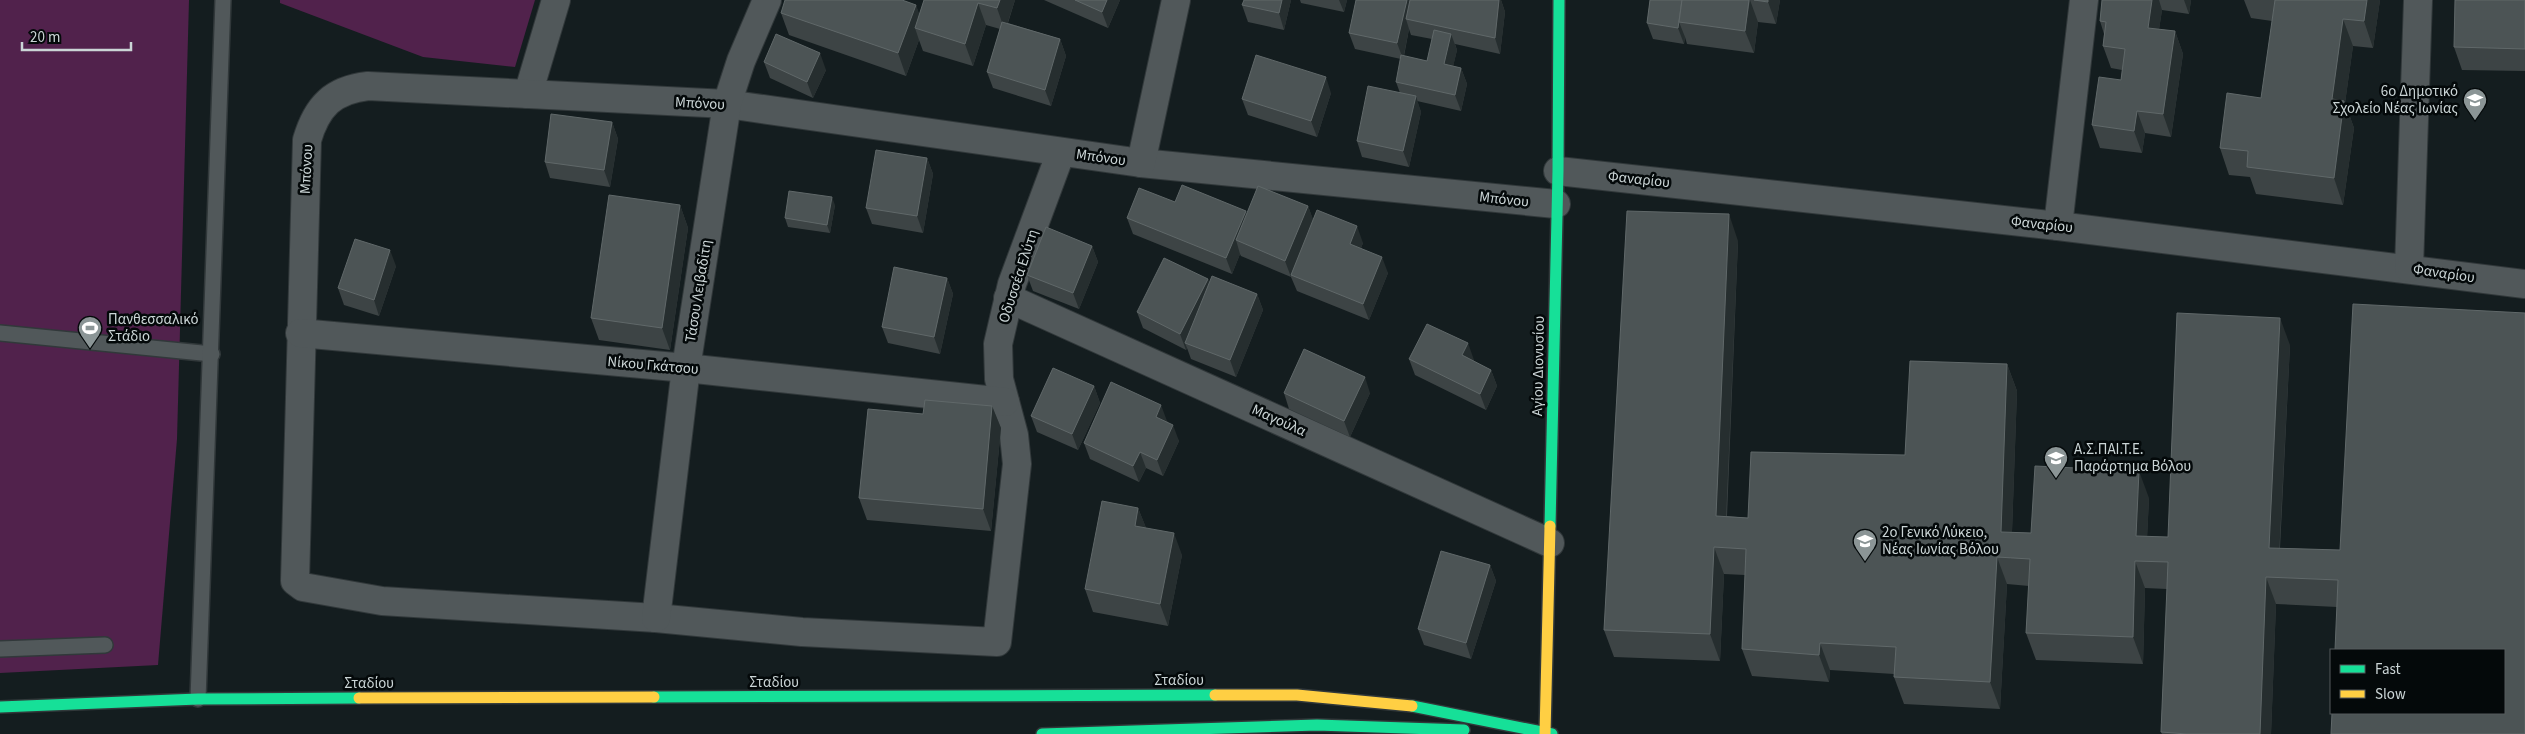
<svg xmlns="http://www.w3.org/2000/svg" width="2525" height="734" viewBox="0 0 2525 734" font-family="'Source Sans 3',sans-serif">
  <rect width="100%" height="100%" fill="#141d1f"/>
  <g fill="#51224c">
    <path d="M0 0H189L177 439 158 665 0 673Z"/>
    <path d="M280 0H535L515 67 423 57 280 3Z"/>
  </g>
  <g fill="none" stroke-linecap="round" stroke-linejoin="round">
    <g stroke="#31383a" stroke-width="18">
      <g id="lane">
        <path d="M0 333 212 354"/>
        <path d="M0 649 105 645"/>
        <path d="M198 699 223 0"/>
      </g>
    </g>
    <g stroke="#31383a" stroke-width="30">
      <g id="street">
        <path d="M528 94 556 0"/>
        <path d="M1061 152 1012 284 998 344 999 379 1014 435 1017 464 997 642 802 632 656 618 382 601 303 587 295 581 307 140C317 106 333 90 368 86L727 104 1141 163 1556 204"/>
        <path d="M1141 163 1176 0"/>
        <path d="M1558 171 2058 226 2525 284"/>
        <path d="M2058 226 2084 0"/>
        <path d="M2409 268 2418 0"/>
        <path d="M1008 298 1550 543"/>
        <path d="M300 333 686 368 1005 402"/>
        <path d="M656 618 686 368 727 104 741 61 767 0"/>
      </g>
    </g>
    <g stroke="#31383a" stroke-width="14">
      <g id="fast">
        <path d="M1550 526 1558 171 1559 0"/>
        <path d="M654 697 1215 695"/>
        <path d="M1412 706 1552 734"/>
        <path d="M0 707 198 699 359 698"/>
        <path d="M1042 734 1317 725 1464 730"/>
      </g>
    </g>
    <g stroke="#31383a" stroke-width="14">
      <g id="slow">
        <path d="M1215 695H1297L1412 706"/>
        <path d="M359 698 654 697"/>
        <path d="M1545 734 1550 526"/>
      </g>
    </g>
    <use href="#lane" stroke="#51585a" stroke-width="15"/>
    <use href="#street" stroke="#51585a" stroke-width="28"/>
    <use href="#fast" stroke="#16e098" stroke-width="11"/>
    <use href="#slow" stroke="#ffcf43" stroke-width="11"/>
  </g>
  <g fill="#3d4445" fill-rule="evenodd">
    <path d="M924 0H1015L1008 23 1060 39 1066 56 1051 106 993 88 987 72 1000 29 986 25 973 66 923 51 919 40 906 76 789 35 781 13 916 5 919 15Z"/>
    <path d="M1044 0H1120L1108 28Z"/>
    <path d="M1291 0 1284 30 1248 22 1242 5Z"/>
    <path d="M1300 0H1347L1344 12 1301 3Z"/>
    <path d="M1356 0H1501L1505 12 1500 54 1455 44 1457 50 1453 66 1461 68 1467 84 1461 111 1417 101 1421 112 1409 167 1362 157 1357 141 1400 93 1396 82 1401 59 1355 49 1349 33ZM1409 29 1411 35 1432 39 1427 61 1404 56Z"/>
    <path d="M1650 0H1780L1776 24 1758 22 1754 53 1687 44 1685 37 1684 44 1653 39 1647 23Z"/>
    <path d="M2102 0H2191L2189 14 2162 10 2159 29 2175 31 2183 54 2171 137 2145 133 2142 153 2100 148 2092 125 2121 80 2122 70 2111 68 2103 46 2104 34 2100 21Z"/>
    <path d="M2244 0H2380L2373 48 2353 46 2345 103 2354 128 2343 205 2256 194 2250 177 2229 175 2220 148 2261 98 2272 21 2251 18Z"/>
    <path d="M2525 0V71L2462 70 2454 47Z"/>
    <path d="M764 62 826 70 813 98 770 78Z"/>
    <path d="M1331 93 1317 137 1248 115 1242 99Z"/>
    <path d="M612 122 618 139 610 187 550 178 545 162Z"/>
    <path d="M927 158 933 174 923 233 872 224 866 208Z"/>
    <path d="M1175 202 1246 211V214L1308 206 1313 220 1363 243 1361 248 1388 273 1369 320 1297 291 1291 277 1241 256 1240 254 1232 274 1133 234 1127 218Z"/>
    <path d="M680 205 688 228 670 350 599 340 591 318Z"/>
    <path d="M835 205 830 233 788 227 785 218Z"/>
    <path d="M1738 241 1727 516 1748 518 1905 455 2007 364 2017 391 2012 532 2031 533 2149 498 2147 537H2168L2290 345 2280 548 2340 550 2525 313 2337 607 2276 604 2271 734H2162L2161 732 2167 589 2145 588 2143 664 2036 660 2026 633 2029 586 2007 584 2000 709 1904 704 1894 677V674L1830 670 1829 682 1752 676 1742 649 1745 575 1724 574 1720 661 1614 657 1604 630Z"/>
    <path d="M1092 246 1098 262 1079 309 1033 291 1027 275Z"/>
    <path d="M396 266 379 316 344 305 338 288Z"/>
    <path d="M947 278 953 294 940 354 888 343 882 327Z"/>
    <path d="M1208 279 1209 284 1257 294 1263 310 1236 377 1191 359 1187 348 1186 350 1143 328 1137 312Z"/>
    <path d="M1409 359 1474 360 1473 361 1491 370 1497 386 1486 410 1415 375Z"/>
    <path d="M1094 386 1100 403 1078 450 1037 432 1031 416Z"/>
    <path d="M1284 393H1370L1350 437 1289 409Z"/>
    <path d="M992 406 1001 428 991 531 867 520 859 498 923 414Z"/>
    <path d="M1167 421 1179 441 1163 476 1146 468 1139 482 1090 459 1084 443Z"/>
    <path d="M1138 508 1146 528 1182 555 1168 626 1093 612 1085 589Z"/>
    <path d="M1490 565 1496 581 1471 659 1424 645 1418 629Z"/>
  </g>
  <g fill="#262e2f">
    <path d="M1000 0H1015L1005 31 997 8Z"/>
    <path d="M1107 0H1120L1108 28 1102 12Z"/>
    <path d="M1282 0H1291L1284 30 1279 13Z"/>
    <path d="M1339 0H1347L1344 12Z"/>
    <path d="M1407 0H1416L1406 19 1409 29 1403 59 1397 43Z"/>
    <path d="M1499 0H1501L1505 12 1500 54 1495 38Z"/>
    <path d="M1750 0 1758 22 1754 53 1745 31Z"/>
    <path d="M1768 0H1780L1776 24 1768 2Z"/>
    <path d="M2152 0H2159L2162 10 2156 50 2148 28Z"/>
    <path d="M2184 0H2191L2189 14Z"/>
    <path d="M2367 0H2380L2373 48 2364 21Z"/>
    <path d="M978 3 986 25 973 66 965 44Z"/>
    <path d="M916 5 924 27 915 28 919 40 906 76 898 53Z"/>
    <path d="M2343 19 2353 46 2345 103 2354 128 2343 205 2334 178 2332 99Z"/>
    <path d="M1679 22 1685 37 1684 44 1678 28Z"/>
    <path d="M2175 31 2183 54 2171 137 2163 114Z"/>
    <path d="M1451 34 1457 50 1450 80 1444 64Z"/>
    <path d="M1060 39 1066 56 1051 106 1045 90Z"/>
    <path d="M820 53 826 70 813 98 807 82Z"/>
    <path d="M1461 68 1467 84 1461 111 1455 95Z"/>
    <path d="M1326 77 1331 93 1317 137 1311 121Z"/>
    <path d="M1416 96 1421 112 1409 167 1403 151Z"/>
    <path d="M2137 111 2145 133 2142 153 2134 131Z"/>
    <path d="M612 122 618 139 610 187 604 170Z"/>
    <path d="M927 158 933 174 923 233 917 216Z"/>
    <path d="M832 197 835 205 830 233 827 225Z"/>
    <path d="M680 205 688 228 670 350 662 328Z"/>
    <path d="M1308 206 1314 222 1291 275V277L1285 261Z"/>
    <path d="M1246 211 1251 227 1236 240 1240 254 1232 274 1226 258Z"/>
    <path d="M1729 214 1738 241 1725 543 1716 516Z"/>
    <path d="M1357 226 1363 243 1356 260 1350 244Z"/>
    <path d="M1092 246 1098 262 1079 309 1073 293Z"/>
    <path d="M390 250 396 266 379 316 374 300Z"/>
    <path d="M1382 257 1388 273 1369 320 1363 304Z"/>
    <path d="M947 278 953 294 940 354 934 337Z"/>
    <path d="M1208 279 1213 296 1185 343 1187 348 1186 350 1180 334Z"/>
    <path d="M1257 294 1263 310 1236 377 1230 360Z"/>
    <path d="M2280 318 2290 345 2278 575 2269 548Z"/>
    <path d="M1468 343 1474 360 1468 372 1462 355Z"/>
    <path d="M2007 364 2017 391 2011 559 2001 532Z"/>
    <path d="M1491 370 1497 386 1486 410 1480 394Z"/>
    <path d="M1365 377 1370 393 1350 437 1344 421Z"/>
    <path d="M1094 386 1100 403 1078 450 1072 434Z"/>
    <path d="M1161 405 1167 421 1162 433 1156 417Z"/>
    <path d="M992 406 1001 428 991 531 983 509Z"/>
    <path d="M1173 425 1179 441 1163 476 1157 460Z"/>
    <path d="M1140 452 1146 468 1139 482 1133 466Z"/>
    <path d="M2139 471 2149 498 2146 561 2136 536Z"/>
    <path d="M1138 508 1147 530 1135 526Z"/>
    <path d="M1174 533 1182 555 1168 626 1160 604Z"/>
    <path d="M1714 547 1724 574 1720 661 1710 634Z"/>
    <path d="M1997 557 2007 584 2000 709 1990 682Z"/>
    <path d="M2135 561 2145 588 2143 664 2133 637Z"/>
    <path d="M1490 565 1496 581 1471 659 1466 643Z"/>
    <path d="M2266 577 2276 604 2271 734H2260Z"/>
    <path d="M1820 643 1830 670 1829 682 1819 655Z"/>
  </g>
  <g fill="#4c5455" stroke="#606869">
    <path d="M785 0H902L916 5 898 53 781 13Z"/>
    <path d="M924 0H1000L997 8 978 3 965 44 915 28Z"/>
    <path d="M1075 0H1107L1102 12Z"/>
    <path d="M1244 0H1282L1279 13 1242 5Z"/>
    <path d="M1356 0H1407L1397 43 1349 33Z"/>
    <path d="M1410 0H1499L1495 38 1406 19Z"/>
    <path d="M1650 0H1682L1678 28 1647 23Z"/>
    <path d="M1682 0H1749L1745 31 1679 22Z"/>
    <path d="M1754 0H1768V2Z"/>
    <path d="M2102 0H2152L2148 28 2175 31 2163 114 2137 111 2134 131 2092 125 2099 77 2121 80 2125 49 2103 46 2106 22 2100 21Z"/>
    <path d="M2275 0H2367L2364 21 2343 19 2332 99 2344 101 2334 178 2247 167 2248 151 2220 148 2227 93 2261 98Z"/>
    <path d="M2455 0H2525V49L2454 47Z"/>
    <path d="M1002 22 1060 39 1045 90 987 72Z"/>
    <path d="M1434 30 1451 34 1444 64 1461 68 1455 95 1396 82 1401 55 1427 61Z"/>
    <path d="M776 34 820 53 807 82 764 62Z"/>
    <path d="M1256 55 1326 77 1311 121 1242 99Z"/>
    <path d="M1368 86 1416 96 1403 151 1357 141Z"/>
    <path d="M551 114 612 122 604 170 545 162Z"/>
    <path d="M876 150 927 158 917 216 866 208Z"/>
    <path d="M1182 185 1246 211 1226 258 1127 218 1139 188 1175 202Z"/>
    <path d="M1258 186 1308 206 1285 261 1236 240Z"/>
    <path d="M789 191 832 197 827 225 785 218Z"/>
    <path d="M609 195 680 205 662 328 591 318Z"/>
    <path d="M1317 210 1357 226 1350 244 1382 257 1363 304 1291 275Z"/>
    <path d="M1627 211 1729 214 1716 516 1748 518 1751 452 1905 455 1910 361 2007 364 2001 532 2031 533 2035 466 2139 471 2136 536 2168 537 2177 313 2280 318 2269 548 2340 550 2353 304 2525 313V734H2331L2332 713H2504V650H2335L2338 580 2266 577 2260 734H2187L2161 732 2168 562 2135 561 2133 637 2026 633 2030 559 1997 557 1990 682 1894 677 1896 647 1820 643 1819 655 1742 649 1746 549 1714 547 1710 634 1604 630Z"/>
    <path d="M1046 227 1092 246 1073 293 1027 275Z"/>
    <path d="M355 239 390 250 374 300 338 288Z"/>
    <path d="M1164 258 1208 279 1180 334 1137 312Z"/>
    <path d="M894 267 947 278 934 337 882 327Z"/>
    <path d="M1212 276 1257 294 1230 360 1185 343Z"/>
    <path d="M1427 324 1468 343 1462 355 1491 370 1480 394 1409 359Z"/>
    <path d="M1304 349 1365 377 1344 421 1284 393Z"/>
    <path d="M1053 368 1094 386 1072 434 1031 416Z"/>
    <path d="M1111 382 1161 405 1156 417 1173 425 1157 460 1140 452 1133 466 1084 443Z"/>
    <path d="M925 400 992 406 983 509 859 498 868 409 923 414Z"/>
    <path d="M1102 501 1138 508 1135 526 1174 533 1160 604 1085 589Z"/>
    <path d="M1441 551 1490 565 1466 643 1418 629Z"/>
  </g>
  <defs>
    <g id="school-pin" transform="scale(1.25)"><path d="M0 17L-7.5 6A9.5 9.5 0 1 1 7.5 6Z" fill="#8b9596" stroke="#04090a"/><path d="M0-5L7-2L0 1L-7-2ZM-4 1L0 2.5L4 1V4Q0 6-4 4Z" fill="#fff"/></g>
    <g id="stadium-pin" transform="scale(1.25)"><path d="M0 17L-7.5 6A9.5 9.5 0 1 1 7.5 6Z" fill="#8b9596" stroke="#04090a"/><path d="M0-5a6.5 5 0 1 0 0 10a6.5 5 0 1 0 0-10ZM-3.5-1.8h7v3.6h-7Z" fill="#fff"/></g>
  </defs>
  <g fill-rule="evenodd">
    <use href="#school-pin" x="2475" y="100"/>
    <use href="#stadium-pin" x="90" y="328"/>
    <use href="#school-pin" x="2056" y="458"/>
    <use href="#school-pin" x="1865" y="541"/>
  </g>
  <g text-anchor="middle" stroke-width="5" stroke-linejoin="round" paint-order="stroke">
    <g font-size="15" fill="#cbd5d6" stroke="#04090a" text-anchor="start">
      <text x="2458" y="96" text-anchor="end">6ο Δημοτικό<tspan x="2458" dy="17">Σχολείο Νέας Ιωνίας</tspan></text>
      <text x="108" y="324">Πανθεσσαλικό<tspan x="108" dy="17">Στάδιο</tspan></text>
      <text x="2074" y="454">Α.Σ.ΠΑΙ.Τ.Ε.<tspan x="2074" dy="17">Παράρτημα Βόλου</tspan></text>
      <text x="1882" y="537">2ο Γενικό Λύκειο,<tspan x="1882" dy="17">Νέας Ιωνίας Βόλου</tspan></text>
    </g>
    <g font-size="15" fill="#cbd5d6" stroke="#04090a">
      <text transform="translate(700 103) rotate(3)" y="5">Μπόνου</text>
      <text transform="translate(1101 157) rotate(8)" y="5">Μπόνου</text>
      <text transform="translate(306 169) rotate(-87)" y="5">Μπόνου</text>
      <text transform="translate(1639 179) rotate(6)" y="5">Φαναρίου</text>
      <text transform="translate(1504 199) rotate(6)" y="5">Μπόνου</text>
      <text transform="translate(2042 224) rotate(6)" y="5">Φαναρίου</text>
      <text transform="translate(2444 273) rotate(8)" y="5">Φαναρίου</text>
      <text transform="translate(1018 276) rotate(-72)" y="5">Οδυσσέα Ελύτη</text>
      <text transform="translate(698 291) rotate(-81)" y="5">Τάσου Λειβαδίτη</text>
      <text transform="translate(653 365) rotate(5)" y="5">Νίκου Γκάτσου</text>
      <text transform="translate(1538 366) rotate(-89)" y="5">Αγίου Διονυσίου</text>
      <text transform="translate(1279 420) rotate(24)" y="5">Μαγούλα</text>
      <text x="1179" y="685">Σταδίου</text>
      <text x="774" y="687">Σταδίου</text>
      <text x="369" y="688">Σταδίου</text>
    </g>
  </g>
  <rect x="2330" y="649" width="175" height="65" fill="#04090a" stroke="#545b5c"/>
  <rect x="2340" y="665" width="25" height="8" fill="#16e098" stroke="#545b5c"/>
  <text x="2375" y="674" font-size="15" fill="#cbd5d6">Fast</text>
  <rect x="2340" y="690" width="25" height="8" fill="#ffcf43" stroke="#545b5c"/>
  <text x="2375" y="699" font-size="15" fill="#cbd5d6">Slow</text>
  <path d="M22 42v8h109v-8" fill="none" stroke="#cbd5d6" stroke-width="2.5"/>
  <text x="30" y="42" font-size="15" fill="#cbd5d6" stroke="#04090a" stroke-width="4" paint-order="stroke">20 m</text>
</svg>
